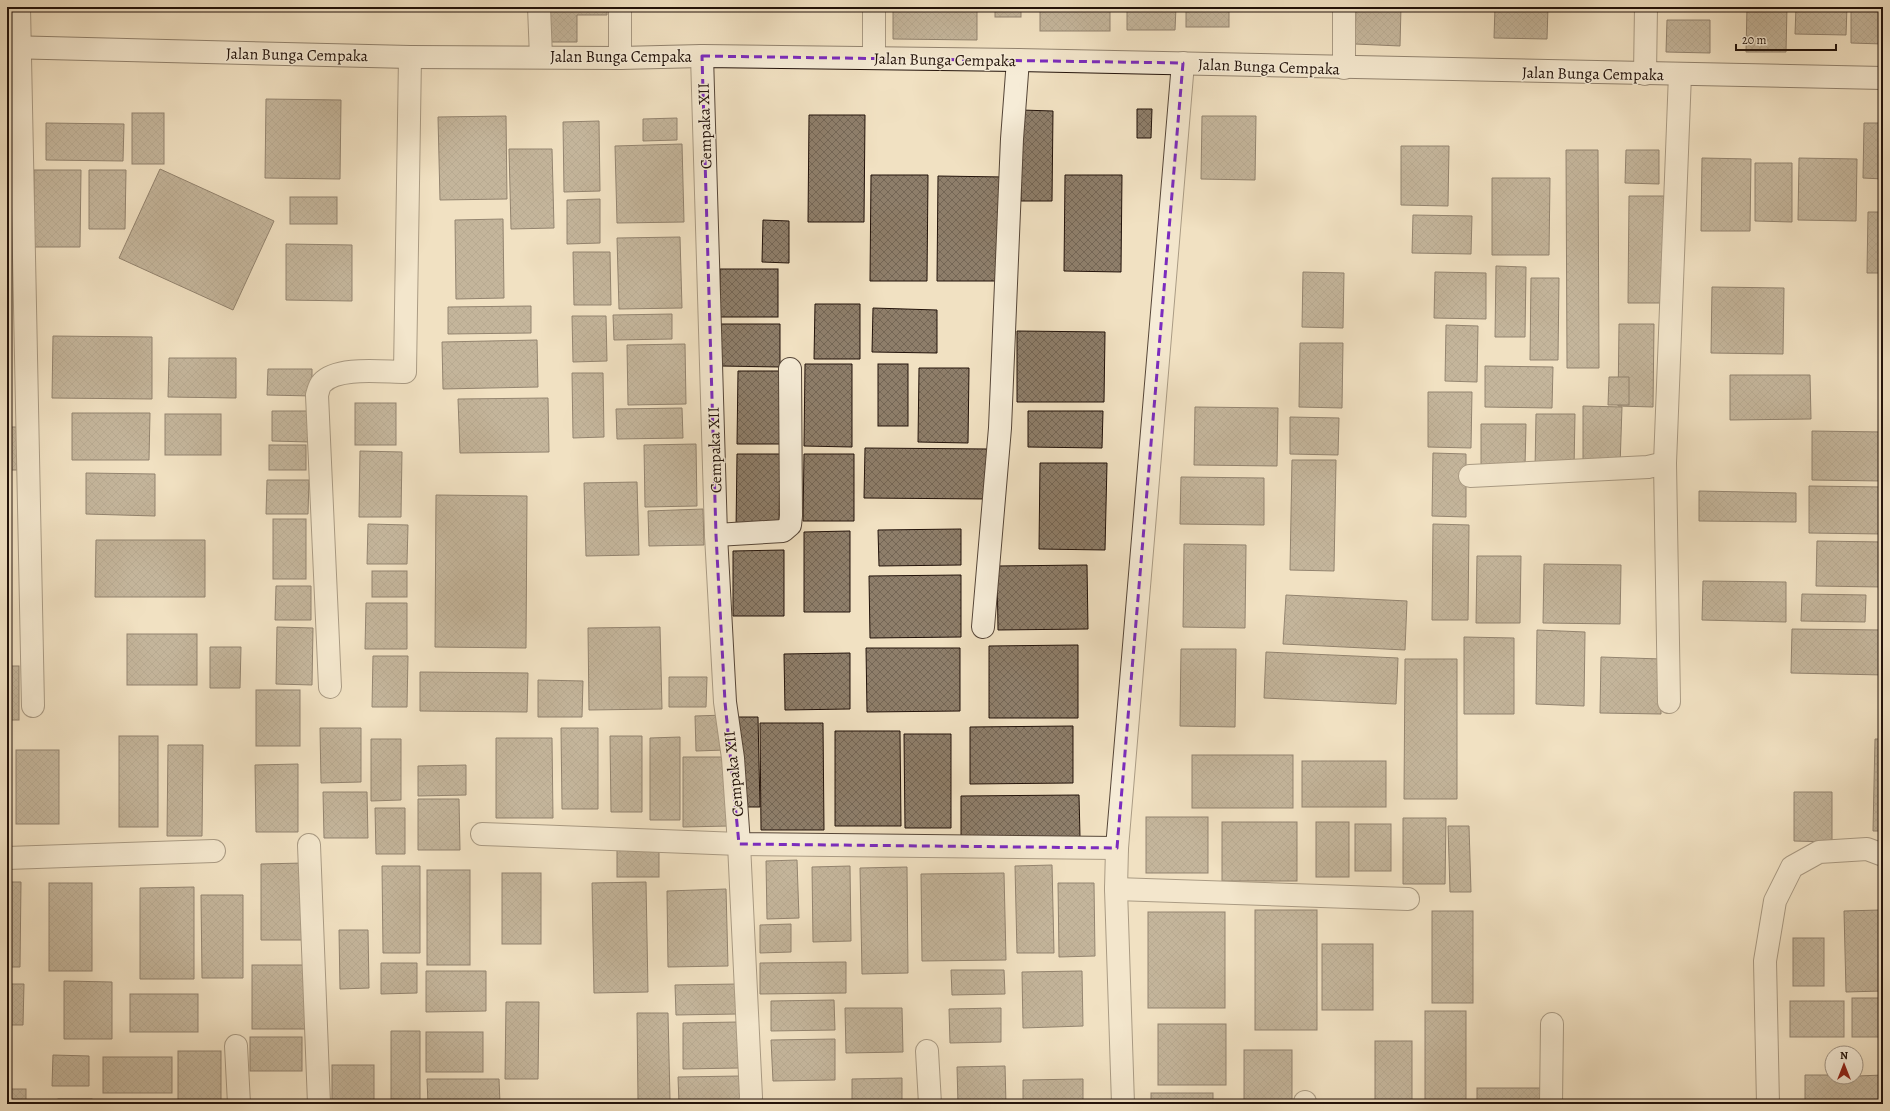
<svg xmlns="http://www.w3.org/2000/svg" width="1890" height="1111" viewBox="0 0 1890 1111" font-family="Alegreya,serif">
  <defs>
    <pattern id="building-cross-hatch" width="8" height="8" patternUnits="userSpaceOnUse"><rect width="8" height="8" fill="#8e7e6a"/><path d="M0 0l8 8M0 8l8-8" fill="none" stroke="#746655"/></pattern>
  </defs>
  <rect width="100%" height="100%" fill="#f1e1c2"/>
  <filter id="stains"><feTurbulence type="fractalNoise" baseFrequency=".005" numOctaves="4"/><feColorMatrix values="0 0 0 0 .2 0 0 0 0 .09 0 0 0 0 .02 0 0 0 .5 -.17"/></filter>
  <radialGradient id="worn" r=".72"><stop offset=".6" stop-color="#630" stop-opacity="0"/><stop offset="1" stop-color="#630" stop-opacity=".3"/></radialGradient>
  <g fill="url(#building-cross-hatch)" stroke="#22120a">
    <path d="M545 7H607V15H577V42H545Z"/>
    <path d="M893 7H977V40L893 39Z"/>
    <rect x="995" y="7" width="26" height="10"/>
    <rect x="1040" y="7" width="70" height="24"/>
    <path d="M1127 7H1176L1175 30H1127Z"/>
    <rect x="1186" y="7" width="43" height="20"/>
    <path d="M1356 7H1401L1400 46 1355 44Z"/>
    <path d="M1495 7H1548L1547 39 1494 38Z"/>
    <path d="M1667 7H1715V10L1667 9Z"/>
    <path d="M1747 7H1787L1786 52H1746Z"/>
    <path d="M1796 7H1847L1846 35 1795 34Z"/>
    <path d="M1851 7H1883V44L1851 43Z"/>
    <path d="M1667 20H1710V53L1666 52Z"/>
    <path d="M266 99 341 100 340 179 265 178Z"/>
    <path d="M1137 109H1152L1151 138H1137Z"/>
    <path d="M1021 110 1053 111 1052 201H1021Z"/>
    <rect x="132" y="113" width="32" height="51"/>
    <path d="M809 115H865L864 222H808Z"/>
    <path d="M506 116 507 199 440 200 438 117Z"/>
    <path d="M1202 116H1256L1255 180 1201 179Z"/>
    <path d="M677 118V140L643 141V119Z"/>
    <path d="M599 121 600 191 564 192 563 122Z"/>
    <path d="M46 123 124 124 123 161 46 160Z"/>
    <path d="M1864 123H1883V179L1863 178Z"/>
    <path d="M682 144 684 222 617 223 615 146Z"/>
    <path d="M1401 146H1449L1448 206 1401 205Z"/>
    <path d="M509 149H552L554 228 511 229Z"/>
    <path d="M1566 150H1598L1599 368H1567Z"/>
    <path d="M1626 150H1659V184L1625 183Z"/>
    <path d="M1702 158 1751 159 1750 231H1701Z"/>
    <path d="M1799 158 1857 159 1856 221 1798 220Z"/>
    <path d="M1755 163H1792V222L1755 221Z"/>
    <path d="M160 169 274 221 233 310 119 258Z"/>
    <path d="M34 170H81L80 247H34Z"/>
    <path d="M89 170H126L125 229H89Z"/>
    <path d="M871 175H928L927 281H870Z"/>
    <path d="M1065 175H1122L1121 272 1064 271Z"/>
    <path d="M938 176 1004 177 1003 281H937Z"/>
    <path d="M1492 178H1550L1549 255H1492Z"/>
    <path d="M1629 196H1664L1663 303H1628Z"/>
    <rect x="290" y="197" width="47" height="27"/>
    <path d="M600 199V243L567 244V200Z"/>
    <path d="M1868 212H1883V273H1867Z"/>
    <path d="M1413 215 1472 216 1471 254 1412 253Z"/>
    <path d="M503 219 504 298 456 299 455 220Z"/>
    <path d="M763 220 789 221V263L762 262Z"/>
    <path d="M680 237 682 308 619 309 617 238Z"/>
    <path d="M286 244 352 245V301L286 300Z"/>
    <path d="M573 252H610L611 305H574Z"/>
    <path d="M1496 266 1526 267 1525 337H1495Z"/>
    <rect x="720" y="269" width="58" height="48"/>
    <path d="M1303 272 1344 273 1343 328 1302 327Z"/>
    <path d="M1435 272 1486 273V319L1434 318Z"/>
    <path d="M1531 278H1559L1558 360H1530Z"/>
    <path d="M1712 287 1784 288 1783 354 1711 353Z"/>
    <path d="M815 304H860V359H814Z"/>
    <path d="M531 306V333L448 334V307Z"/>
    <path d="M873 308 937 310V353L872 352Z"/>
    <path d="M672 314V339L614 340 613 315Z"/>
    <path d="M572 316H606L607 361 573 362Z"/>
    <path d="M721 324H780V367L721 366Z"/>
    <path d="M1619 324H1654L1653 407 1618 406Z"/>
    <path d="M1446 325 1478 326 1477 382 1445 381Z"/>
    <path d="M1017 331 1105 332 1104 402H1017Z"/>
    <path d="M53 336 152 337V399L52 398Z"/>
    <rect x="7" y="338" width="3" height="59"/>
    <path d="M537 340 538 387 443 389 442 342Z"/>
    <path d="M1300 343H1343L1342 408 1299 407Z"/>
    <path d="M685 344 686 404 628 405 627 345Z"/>
    <path d="M169 358H236V398L168 397Z"/>
    <path d="M805 364H852V447L804 446Z"/>
    <rect x="878" y="364" width="30" height="62"/>
    <path d="M1485 366 1553 367 1552 408 1485 407Z"/>
    <path d="M919 368H969L968 443 918 442Z"/>
    <path d="M268 369H312V396L267 395Z"/>
    <path d="M738 371H786L785 444H737Z"/>
    <path d="M572 373H603L604 437 573 438Z"/>
    <path d="M1730 375H1810L1811 419 1730 420Z"/>
    <path d="M1609 377H1629V405H1608Z"/>
    <path d="M1428 392H1472L1471 448 1428 447Z"/>
    <path d="M548 398 549 452 460 453 458 399Z"/>
    <rect x="355" y="403" width="41" height="42"/>
    <path d="M1583 406 1622 407 1620 467 1583 466Z"/>
    <path d="M1195 407 1278 408 1277 466 1194 465Z"/>
    <path d="M682 408 683 438 617 439 616 409Z"/>
    <path d="M272 411H310V442L272 441Z"/>
    <path d="M1028 411H1103L1102 448 1028 447Z"/>
    <path d="M72 413H150L149 460H72Z"/>
    <rect x="165" y="414" width="56" height="41"/>
    <path d="M1536 414H1575L1574 469H1535Z"/>
    <path d="M1290 417 1339 418 1338 455 1290 454Z"/>
    <path d="M1481 424H1526L1525 467 1481 466Z"/>
    <rect x="7" y="427" width="10" height="43"/>
    <path d="M1812 431 1883 432V481L1812 480Z"/>
    <path d="M696 444 697 506 645 507 644 445Z"/>
    <rect x="269" y="445" width="37" height="25"/>
    <path d="M865 448 988 449V499L864 498Z"/>
    <path d="M360 451 402 452 401 517H359Z"/>
    <path d="M1433 453 1466 454V517L1432 516Z"/>
    <path d="M737 454H780L779 530H736Z"/>
    <path d="M804 454H854V521H803Z"/>
    <path d="M1292 460H1336L1334 571 1290 570Z"/>
    <path d="M1040 463H1107L1105 550 1039 549Z"/>
    <path d="M86 473 155 474V516L86 514Z"/>
    <path d="M1181 477 1264 478V525L1180 524Z"/>
    <path d="M267 480H309L308 514H266Z"/>
    <path d="M637 482 639 555 586 556 584 483Z"/>
    <path d="M1809 486 1883 487V534L1809 533Z"/>
    <path d="M1699 491 1796 493V522L1699 521Z"/>
    <path d="M436 495 527 496 526 648 435 647Z"/>
    <path d="M703 509 704 545 649 546 648 511Z"/>
    <rect x="273" y="519" width="33" height="60"/>
    <path d="M368 524 408 525 407 564H367Z"/>
    <path d="M1433 524 1469 525 1468 620H1432Z"/>
    <path d="M961 529V565L879 566 878 530Z"/>
    <path d="M850 531V612H804V532Z"/>
    <path d="M96 540H205V597H95Z"/>
    <path d="M1817 541 1883 542V587L1816 586Z"/>
    <path d="M1184 544 1246 545 1245 628 1183 627Z"/>
    <path d="M784 550V616H733V551Z"/>
    <path d="M1477 556H1521L1520 623H1476Z"/>
    <path d="M1544 564 1621 565 1620 624 1543 623Z"/>
    <path d="M1087 565 1088 629 998 630 997 566Z"/>
    <rect x="372" y="571" width="35" height="26"/>
    <path d="M961 575V637L870 638 869 576Z"/>
    <path d="M1703 581 1786 582V622L1702 620Z"/>
    <path d="M276 586H311V620H275Z"/>
    <path d="M1802 594 1866 595 1865 622 1801 621Z"/>
    <path d="M1286 595 1407 601 1405 650 1283 644Z"/>
    <path d="M366 603H407V649H365Z"/>
    <path d="M277 627 313 628 312 685 276 684Z"/>
    <path d="M660 627 662 709 589 710 588 628Z"/>
    <path d="M1792 629 1883 630V675L1791 673Z"/>
    <path d="M1537 630 1585 632 1584 706 1536 704Z"/>
    <rect x="127" y="634" width="70" height="51"/>
    <path d="M1464 637 1514 638V714H1464Z"/>
    <path d="M1078 645V718H989V646Z"/>
    <path d="M210 647H241L240 688H210Z"/>
    <path d="M866 648H960V711L867 712Z"/>
    <path d="M1181 649H1236L1235 727 1180 726Z"/>
    <path d="M1266 652 1398 658 1396 704 1264 698Z"/>
    <path d="M850 653V709L785 710 784 654Z"/>
    <path d="M373 656H408L407 707H372Z"/>
    <path d="M1601 657 1661 659V714L1600 713Z"/>
    <path d="M1405 659H1457V799H1404Z"/>
    <rect x="7" y="666" width="12" height="54"/>
    <path d="M420 672 528 673 527 712 420 711Z"/>
    <path d="M669 677H707L706 707H669Z"/>
    <path d="M538 680 583 681 582 717H538Z"/>
    <rect x="256" y="690" width="44" height="56"/>
    <path d="M725 715V750L696 751 695 716Z"/>
    <path d="M736 717H758L760 807H738Z"/>
    <path d="M760 723H823L824 830H761Z"/>
    <path d="M1073 726V783L970 784V727Z"/>
    <path d="M320 728H361V782L321 783Z"/>
    <path d="M561 728H598V809H562Z"/>
    <path d="M835 731H900L901 826H835Z"/>
    <path d="M904 734H951V828H905Z"/>
    <rect x="119" y="736" width="39" height="91"/>
    <path d="M610 736H642V812H611Z"/>
    <path d="M680 737V820H650V738Z"/>
    <path d="M496 738H552L553 818H496Z"/>
    <path d="M371 739H401V800L371 801Z"/>
    <path d="M1875 739H1883V831H1873Z"/>
    <path d="M168 745H203L202 836H167Z"/>
    <rect x="16" y="750" width="43" height="74"/>
    <rect x="1192" y="755" width="101" height="53"/>
    <path d="M683 757H729V826L683 827Z"/>
    <rect x="1302" y="761" width="84" height="46"/>
    <path d="M298 764V832H256L255 765Z"/>
    <path d="M466 765V795L418 796V766Z"/>
    <path d="M323 792H367L368 838H324Z"/>
    <path d="M1794 792H1832V842L1794 841Z"/>
    <path d="M1079 795 1080 837 961 838V796Z"/>
    <path d="M418 799H459L460 850H418Z"/>
    <path d="M375 808H405V854H376Z"/>
    <rect x="1146" y="817" width="62" height="56"/>
    <path d="M1403 818H1446L1445 884H1403Z"/>
    <rect x="1222" y="822" width="75" height="59"/>
    <rect x="1316" y="822" width="33" height="55"/>
    <rect x="1355" y="824" width="36" height="47"/>
    <path d="M1448 826H1469L1471 892H1450Z"/>
    <rect x="617" y="849" width="42" height="28"/>
    <path d="M797 860 799 918 767 919 766 861Z"/>
    <path d="M303 863V940H261V864Z"/>
    <path d="M1052 865 1054 953H1017L1015 866Z"/>
    <path d="M382 866H420V953H383Z"/>
    <path d="M850 866 851 941 813 942 812 867Z"/>
    <path d="M907 867 908 973 862 974 860 868Z"/>
    <rect x="427" y="870" width="43" height="95"/>
    <rect x="502" y="873" width="39" height="71"/>
    <path d="M1004 873 1006 960 922 961 921 874Z"/>
    <path d="M7 882H21L20 967H7Z"/>
    <path d="M646 882 648 992 594 993 592 883Z"/>
    <rect x="49" y="883" width="43" height="88"/>
    <path d="M1058 883H1094L1095 956 1059 957Z"/>
    <path d="M194 887V979H140V888Z"/>
    <path d="M726 889 728 966 668 967 667 891Z"/>
    <path d="M201 895H243V978H202Z"/>
    <rect x="1255" y="910" width="62" height="120"/>
    <path d="M1880 910 1882 991 1846 992 1844 911Z"/>
    <rect x="1432" y="911" width="41" height="92"/>
    <rect x="1148" y="912" width="77" height="96"/>
    <path d="M791 924V952L760 953V925Z"/>
    <path d="M339 930H368L369 988 340 989Z"/>
    <rect x="1793" y="938" width="31" height="48"/>
    <rect x="1322" y="944" width="51" height="66"/>
    <path d="M846 962V993L760 994V963Z"/>
    <path d="M381 963H417V993L381 994Z"/>
    <rect x="252" y="965" width="54" height="64"/>
    <path d="M951 970H1004L1005 994 952 995Z"/>
    <path d="M426 971H486V1011L426 1012Z"/>
    <path d="M1082 971 1083 1026 1023 1028 1022 972Z"/>
    <path d="M64 981 112 982V1039H64Z"/>
    <path d="M7 984H24L23 1025H7Z"/>
    <path d="M737 984V1014L676 1015 675 985Z"/>
    <rect x="130" y="994" width="68" height="38"/>
    <rect x="1852" y="998" width="31" height="39"/>
    <path d="M834 1000 835 1030 771 1031V1001Z"/>
    <rect x="1790" y="1001" width="54" height="36"/>
    <path d="M506 1002H539L538 1079H505Z"/>
    <path d="M845 1008H902L903 1052 846 1053Z"/>
    <path d="M1001 1008V1042L950 1043 949 1009Z"/>
    <rect x="1425" y="1011" width="41" height="93"/>
    <path d="M637 1013H668L670 1100H638Z"/>
    <path d="M738 1022 739 1068 683 1069V1023Z"/>
    <rect x="1158" y="1024" width="68" height="61"/>
    <path d="M391 1031H420V1100L391 1099Z"/>
    <rect x="426" y="1032" width="57" height="40"/>
    <rect x="250" y="1037" width="52" height="34"/>
    <path d="M835 1039V1080L773 1081 771 1040Z"/>
    <rect x="1375" y="1041" width="37" height="63"/>
    <rect x="1244" y="1050" width="48" height="54"/>
    <rect x="178" y="1051" width="43" height="53"/>
    <path d="M53 1055 89 1056V1086H52Z"/>
    <rect x="103" y="1057" width="69" height="36"/>
    <rect x="332" y="1065" width="42" height="39"/>
    <path d="M1005 1066 1006 1104H958L957 1067Z"/>
    <path d="M1805 1075H1832V1077L1883 1075V1104H1805Z"/>
    <path d="M740 1076V1104H679L678 1077Z"/>
    <path d="M902 1078V1104H852V1079Z"/>
    <path d="M427 1079H499L500 1104H428Z"/>
    <path d="M1083 1079V1104H1023V1080Z"/>
    <rect x="1477" y="1088" width="66" height="16"/>
    <rect x="7" y="1089" width="19" height="15"/>
    <rect x="1151" y="1093" width="62" height="11"/>
    <rect x="58" y="1099" width="34" height="5"/>
    <rect x="102" y="1103" width="70" height="1"/>
  </g>
  <g fill="none" stroke-linecap="round" stroke-linejoin="round">
    <g stroke="#564638" stroke-width="24">
      <g id="street">
        <path d="M19 7 33 706"/>
        <path d="M539 7 541 57"/>
        <path d="M702 56 716 535 725 702 733 758 739 844 751 1097 750 1104"/>
        <path d="M620 58V7"/>
        <path d="M874 58V7"/>
        <path d="M1344 68V7"/>
        <path d="M1645 74 1646 7"/>
        <path d="M1470 476 1648 467 1665 463"/>
        <path d="M716 535 783 531 790 525 791 516 790 369"/>
        <path d="M983 627 1000 428 1012 139 1018 60"/>
        <path d="M330 687 317 395C318 392 319 386 322 383 337 366 383 372 405 372L410 57"/>
        <path d="M1669 702 1665 463 1680 74"/>
        <path d="M482 834 739 844 1117 848"/>
        <path d="M309 845 319 1104"/>
        <path d="M7 858 214 851"/>
        <path d="M1116 889 1408 899"/>
        <path d="M236 1046 239 1104"/>
        <path d="M927 1051 930 1104"/>
        <path d="M1305 1102V1104"/>
        <path d="M1123 1104 1116 889 1117 848 1183 63"/>
        <path d="M1551 1104 1552 1024"/>
        <path d="M1768 1104 1765 961 1775 901 1792 867 1819 852 1867 849 1883 855"/>
      </g>
    </g>
    <g stroke="#22120a" stroke-width="24">
      <path id="secondary" d="M7 47 410 57 620 58 702 56 1018 60 1883 78"/>
    </g>
    <use href="#street" stroke="#f6ecd7" stroke-width="22"/>
    <use href="#secondary" stroke="#f6ecd7" stroke-width="22"/>
  </g>
  <path d="M0 0H1890V1111H0ZM702 56 1183 63 1117 848 739 844 725 702 716 535Z" fill="#f1e1c2" fill-opacity=".55" fill-rule="evenodd"/>
  <path fill="none" stroke="#7b2cbf" stroke-width="3" stroke-dasharray="8 5" stroke-linejoin="round" d="M702 56 1183 63 1117 848 739 844 725 702 716 535Z"/>
  <g text-anchor="middle" stroke-width="3" stroke-linejoin="round" paint-order="stroke">
    <g font-size="16" fill="#22120a" stroke="#f6ecd7">
      <text transform="translate(297 54) rotate(1)" y="6">Jalan Bunga Cempaka</text>
      <text x="621" y="62">Jalan Bunga Cempaka</text>
      <text transform="translate(945 59) rotate(1)" y="6">Jalan Bunga Cempaka</text>
      <text transform="translate(1269 66) rotate(2)" y="6">Jalan Bunga Cempaka</text>
      <text transform="translate(1593 73) rotate(1)" y="6">Jalan Bunga Cempaka</text>
      <text transform="translate(704 126) rotate(-92)" y="6">Cempaka XII</text>
      <text transform="translate(714 450) rotate(-92)" y="6">Cempaka XII</text>
      <text transform="translate(733 774) rotate(-96)" y="6">Cempaka XII</text>
    </g>
  </g>
  <rect width="1890" height="1111" fill="none" stroke="#f1e1c2" stroke-width="24"/>
  <rect x="8" y="8" width="1874" height="1095" fill="none" stroke="#22120a" stroke-width="2"/>
  <rect x="12" y="12" width="1866" height="1087" fill="none" stroke="#22120a"/>
  <g transform="translate(1844 1065)"><circle r="19" fill="#f6ecd7" stroke="#a19585"/>
  <path d="M0-3L7 15L0 10L-7 15Z" fill="#8f2418"/>
  <text y="-6" font-size="11" font-weight="bold" text-anchor="middle" fill="#22120a">N</text>
  </g>
  <path d="M1736 44v6h100v-6" fill="none" stroke="#22120a" stroke-width="2"/>
  <text x="1742" y="44" font-size="12" fill="#22120a" stroke="#f6ecd7" stroke-width="3" paint-order="stroke">20 m</text>
  <rect width="100%" height="100%" filter="url(#stains)"/>
  <rect width="100%" height="100%" fill="url(#worn)"/>
</svg>
